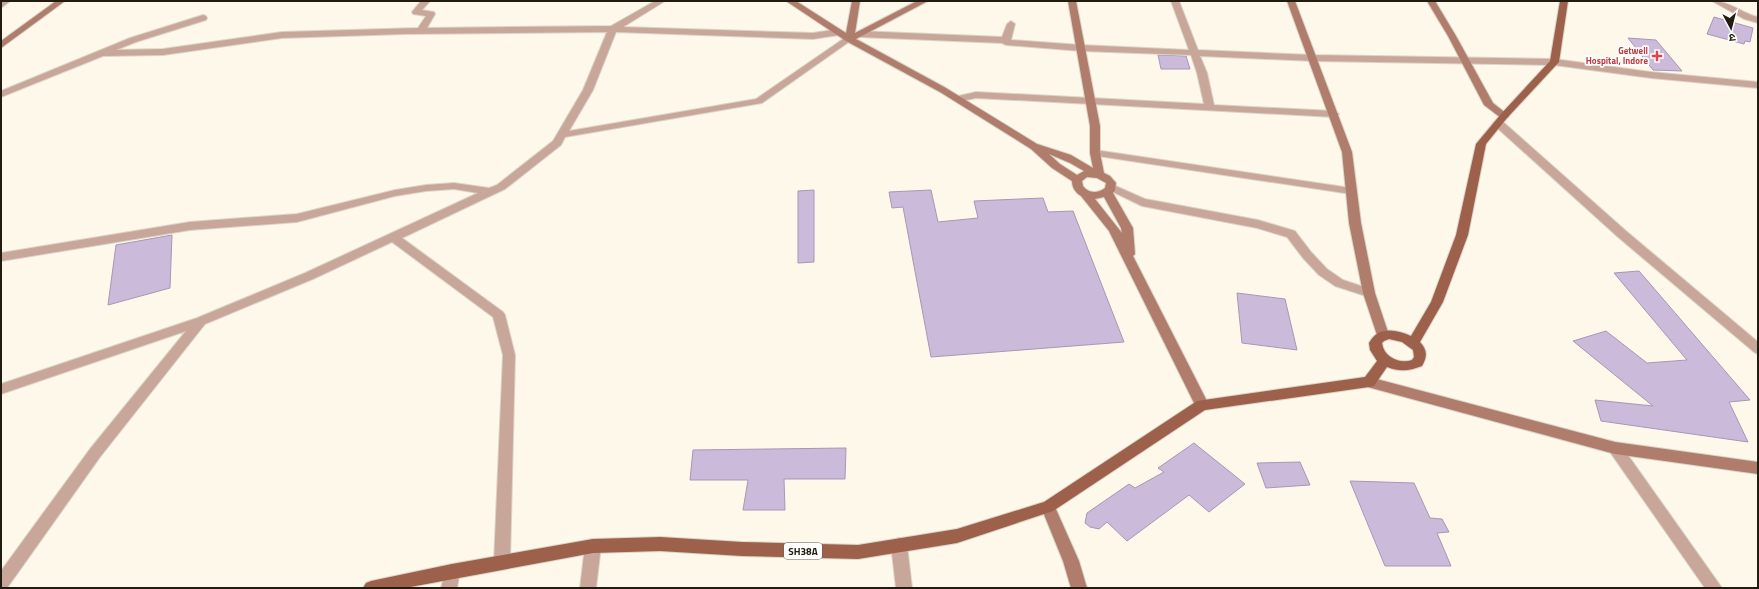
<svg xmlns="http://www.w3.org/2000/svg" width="1759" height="589" viewBox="0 0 1759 589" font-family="'Titillium Web','Noto Sans Devanagari',sans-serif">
  <rect width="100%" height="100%" fill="#fdf8ea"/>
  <g fill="#cbbad9" stroke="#a797b5">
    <path d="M1714 17 1753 28 1750 42 1745 41 1744 44 1707 34Z"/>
    <path d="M1628 38 1656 40 1682 71 1653 70Z"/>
    <path d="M1158 55 1186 56 1190 69H1161Z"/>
    <path d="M814 190V262L798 263V191Z"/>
    <path d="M931 190 938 222 978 218 974 201 1043 198 1048 212 1073 211 1124 342 931 357 903 207 892 208 889 192Z"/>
    <path d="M172 235 170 288 108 305 116 245Z"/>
    <path d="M1639 271 1750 400 1729 402 1748 442 1601 421 1595 400 1653 406 1573 341 1606 331 1647 363 1687 360 1614 273Z"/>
    <path d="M1237 293 1285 299 1297 350 1242 343Z"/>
    <path d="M1194 443 1245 484 1209 512 1189 495 1127 541 1107 522 1099 529 1090 527 1085 523 1087 513 1129 484 1135 488 1164 472 1158 468Z"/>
    <path d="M846 448 845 479H784L785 510H743L748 480H690L693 450Z"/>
    <path d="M1300 462 1310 485 1266 488 1257 463Z"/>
    <path d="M1350 481 1414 483 1430 518 1442 519 1449 532 1437 533 1451 566H1385Z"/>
  </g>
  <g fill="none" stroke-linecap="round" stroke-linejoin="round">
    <g stroke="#dad5c7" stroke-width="2">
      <g id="street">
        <path d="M1 1H10L1 8Z"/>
        <path d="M421 1H430L422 10 434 12 435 14 427 28 611 26 655 1H665L623 27 813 33 839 29 843 32 839 35 813 39 616 32 593 90 569 131 756 99 846 37 849 36 853 39 762 103 565 137 561 145 505 189 402 238 503 312 505 315 515 355 510 562 507 567 502 569 497 567 494 562 503 355 493 317 392 242 313 279 205 324 100 457 7 588H1V571L90 449 186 331 1 394V384L197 318 305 273 478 193 454 189 426 191 395 196 297 222 190 230 1 261V253L190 222 297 214 395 190 426 185 454 183 489 188 497 185 553 141 583 90 607 32 405 34 282 38 163 55 103 56 1 97V91L130 38 203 15 206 16 207 18 206 20 136 42 116 50 163 49 282 32 418 28 426 16 413 14 412 12Z"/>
        <path d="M1171 1H1179L1198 50 1313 55 1554 59 1651 72 1758 82V88L1651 78 1554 65 1313 61 1200 56 1207 73 1214 105 1334 111 1339 114 1334 117 976 98 957 102 952 99 954 97 976 92 1204 104 1197 73 1191 55 1081 51 1006 45 1002 43 859 37 855 34 859 31 1002 37 1007 24 1011 21 1015 24 1011 40 1081 45 1189 50Z"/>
        <path d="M1712 1C1730 1 1741 13 1758 17V23L1744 19Z"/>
        <path d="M1498 120 1502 121 1626 231 1758 342V354L1754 352 1618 237 1494 125 1493 123Z"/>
        <path d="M1095 150 1351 188 1356 191 1351 194 1091 155 1090 153 1091 151Z"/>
        <path d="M1111 184 1145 199 1258 220 1295 231 1311 252 1327 269 1343 280 1373 290 1375 293 1373 296 1369 297 1335 286 1319 275 1303 258 1287 237 1257 228 1142 206 1107 189 1106 187 1107 185Z"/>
        <path d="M1615 442 1620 444 1722 588H1705L1610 452 1608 448 1610 444Z"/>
        <path d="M899 538 904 540 907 545 912 588H896L891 545 894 540Z"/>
        <path d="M593 539 598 541 601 546 596 588H580L585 546 588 541Z"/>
        <path d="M452 564 457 566 460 571 457 588H441L447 566Z"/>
      </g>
    </g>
    <g stroke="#dad5c7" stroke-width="2">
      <g id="secondary">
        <path d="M56 1H65L1 48V41Z"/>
        <path d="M786 1H796L846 33 852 1H860L855 33 917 1H928L856 39 946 88 1037 144 1071 155 1093 168 1090 153V126L1068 1H1076L1100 126V153L1104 173 1110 176 1116 183 1115 190 1113 193 1133 228 1135 254 1133 256 1209 405 1207 409 1202 410 1197 409 1109 231 1081 196C1076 193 1072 188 1072 181L1052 168 1031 149 940 92 846 41ZM1049 154 1070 163 1084 171 1077 175 1060 164ZM1087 177 1097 178 1106 183 1105 188C1097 194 1088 193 1083 186L1082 181ZM1104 197 1121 228 1122 233 1095 199Z"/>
        <path d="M1287 1H1295L1352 152 1361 223 1375 293 1389 335 1387 338 1383 340 1379 338 1377 335 1363 293 1349 223 1342 152Z"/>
        <path d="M1427 1H1435L1456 36 1493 103 1507 114 1509 116 1507 118H1501L1484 105 1448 36Z"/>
        <path d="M1369 377 1615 442 1758 462V474L1615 454 1364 386 1362 382 1364 378Z"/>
        <path d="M1048 501 1053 503 1055 507 1079 561 1087 588H1071L1063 561 1041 507 1043 503Z"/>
      </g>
    </g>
    <g stroke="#dad5c7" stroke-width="2">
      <path id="primary" d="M1560 1H1568L1559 62 1507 118 1486 144 1468 235 1443 302 1420 342C1428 351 1427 357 1422 366 1409 371 1400 372 1387 367L1374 386 1369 387 1205 410 1053 511 957 543 858 559 742 556 660 551 593 553 405 588H363L366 583 371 581 452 564 593 539 660 537 742 542 858 545 957 529 1044 502 1197 401 1365 377 1377 361 1370 350 1369 343C1378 326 1395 329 1411 336L1431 302 1456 235 1476 144 1501 114 1550 61ZM1389 339 1402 342 1413 350 1414 357 1412 360C1400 364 1384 358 1382 343L1384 341Z"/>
    </g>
    <use href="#street" fill="#c9a69a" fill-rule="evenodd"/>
    <use href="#secondary" fill="#b07d6c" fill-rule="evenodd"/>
    <use href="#primary" fill="#9c604b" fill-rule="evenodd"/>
  </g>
  <path fill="#e0444e" stroke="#fff" stroke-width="1.5" d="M1655 50h4v4h4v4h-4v4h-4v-4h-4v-4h4z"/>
  <g text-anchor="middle" stroke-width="3.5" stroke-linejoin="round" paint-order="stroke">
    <g font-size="9" font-weight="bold" fill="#be3a42" stroke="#fff" text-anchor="end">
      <text x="1648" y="54">Getwell<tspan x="1648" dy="10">Hospital, Indore</tspan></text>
    </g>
    <rect fill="#fff" stroke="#646057" stroke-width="1" x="784" y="543" width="38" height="16" rx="3"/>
    <g font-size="10" font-weight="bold" fill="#211c0f">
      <text x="803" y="555">SH38A</text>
    </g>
  </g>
  <rect width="1759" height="589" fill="none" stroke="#211c0f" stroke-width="4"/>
  <g transform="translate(1731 28) rotate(173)" stroke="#ffffff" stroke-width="3" paint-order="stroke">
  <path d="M0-3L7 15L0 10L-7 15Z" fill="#211c0f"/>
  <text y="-6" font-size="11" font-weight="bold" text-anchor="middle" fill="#211c0f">उ</text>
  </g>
</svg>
